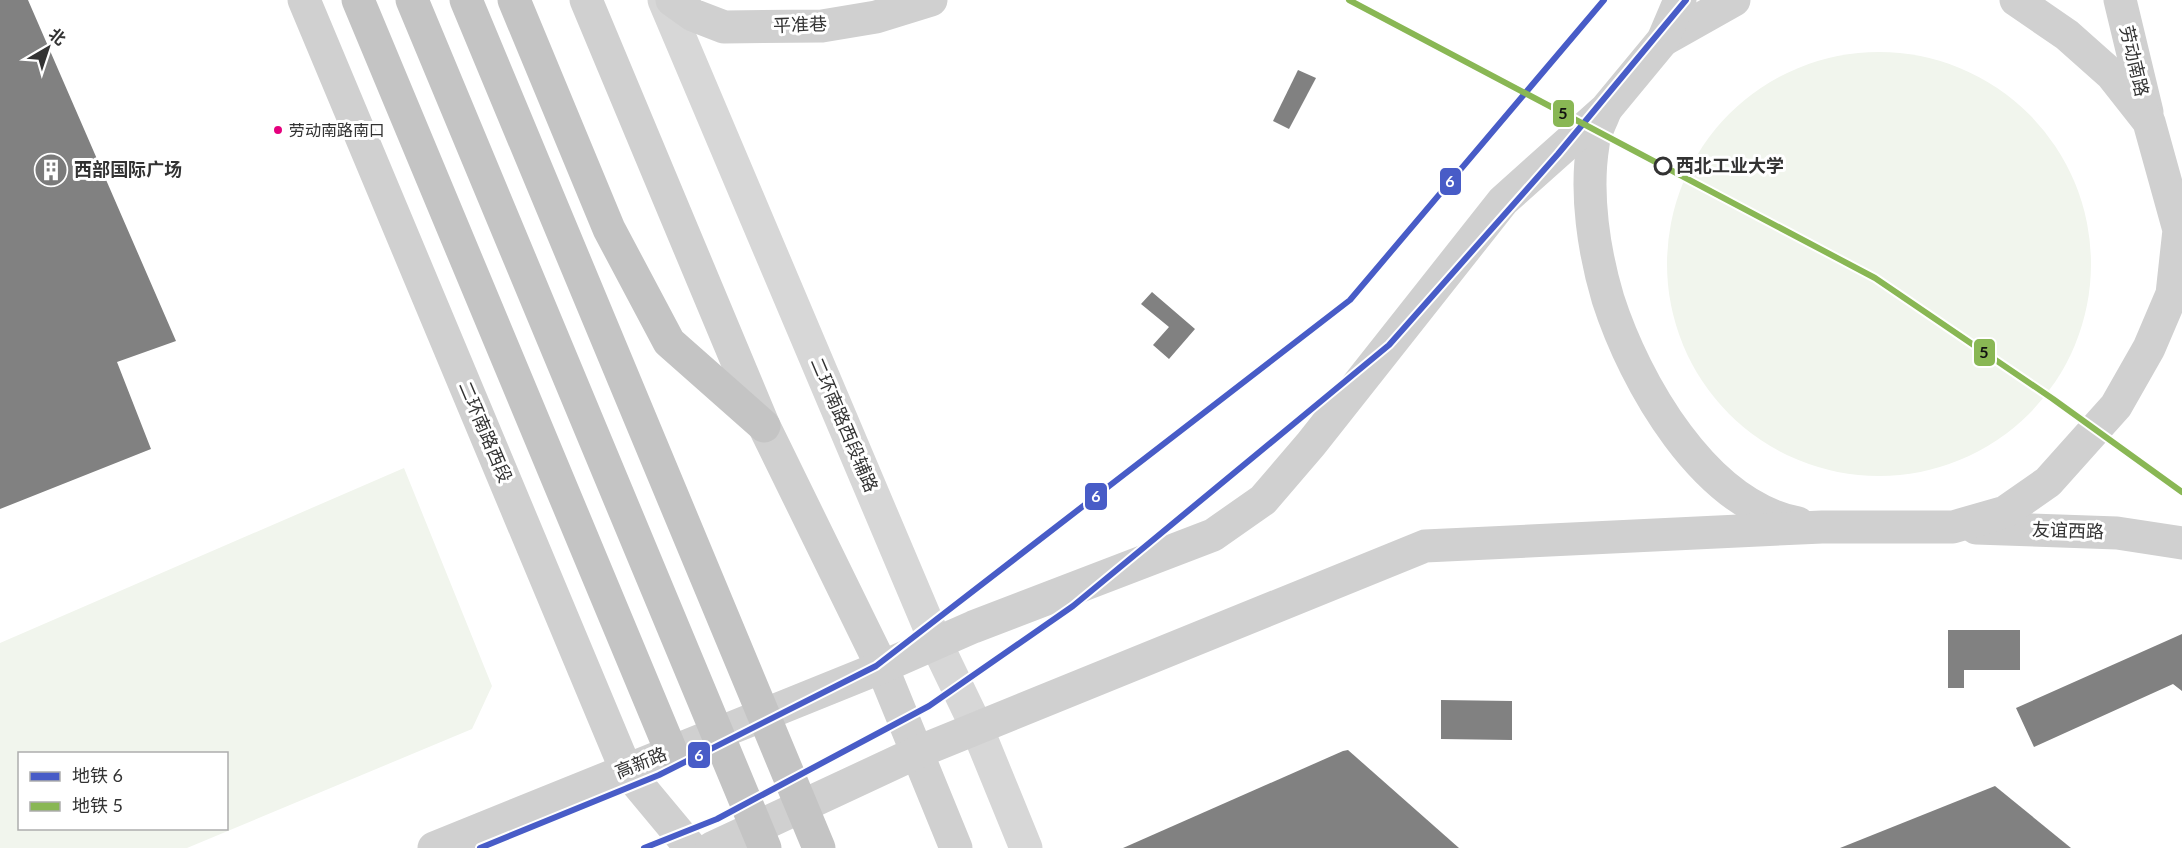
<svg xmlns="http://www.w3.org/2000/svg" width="2182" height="848" viewBox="0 0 2182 848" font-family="Lato,'Noto Sans SC',sans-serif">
  <rect width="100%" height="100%" fill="#fff"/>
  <g fill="#f1f5ed" fill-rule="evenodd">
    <circle cx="1879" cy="264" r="212"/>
    <path d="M404 468 492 686 472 729 187 848H0V643ZM20 754H226V828H20Z"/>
  </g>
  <g fill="#818181">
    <path d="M0 0H28L176 341 117 362 151 449 0 509Z"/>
    <path d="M1298 70 1316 78 1289 129 1273 121Z"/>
    <path d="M1152 292 1195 329 1169 359 1153 345 1169 327 1141 304Z"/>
    <path d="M1948 630H2020V670H1964V688H1948Z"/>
    <path d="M2182 634V691L2173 684 2034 747 2016 708Z"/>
    <path d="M1441 700 1512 701V740L1441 739Z"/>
    <path d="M1348 750 1459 848H1123L1343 751Z"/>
    <path d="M1995 786 2071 848H1840Z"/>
  </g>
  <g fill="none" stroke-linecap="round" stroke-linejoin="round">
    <path stroke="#d7d7d7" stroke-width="33" d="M664 0 936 643 977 728 1026 848"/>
    <g stroke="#d0d0d0" stroke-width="33">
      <path d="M304 0 626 770 691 848"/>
      <path d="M586 0 764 426 882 667 956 848"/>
      <path d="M672 0 693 15 724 27 822 26 876 17 931 0"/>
      <path d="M2120 0 2147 112"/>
      <path d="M1663 40 1734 0"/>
      <path d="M1605 111C1601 122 1594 134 1593 145 1585 194 1594 252 1608 299 1635 383 1704 505 1798 523"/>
      <path d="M1976 528 2117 533 2182 543"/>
      <path d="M434 848 882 667 973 627 1213 535 1263 500 1311 444 1503 201 1606 109 1663 40 1680 0"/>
      <path d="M712 848 918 752 1425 546 1822 527H1953L2005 512 2048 482 2116 406 2149 348 2172 294 2179 230 2149 122 2112 75 2067 35 2016 0"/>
    </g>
    <g stroke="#c4c4c4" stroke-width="33">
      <path d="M358 0 671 751"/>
      <path d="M514 0 609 229 669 342 764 426"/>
    </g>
    <g stroke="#c4c4c4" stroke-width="33">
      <path d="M412 0 765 848"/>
      <path d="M466 0 819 848"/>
    </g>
    <g stroke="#fff" stroke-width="10">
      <g id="metro-1">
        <path d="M480 848 659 775 876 666 1350 300 1604 0"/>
        <path d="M644 848 717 819 929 706 1073 606 1389 345 1558 154 1686 0"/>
      </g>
    </g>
    <g stroke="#fff" stroke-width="10">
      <path id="metro-2" d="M1349 0 1875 278 2053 399 2182 492"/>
    </g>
    <use href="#metro-1" stroke="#485cc7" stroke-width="6"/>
    <use href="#metro-2" stroke="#89b754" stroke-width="6"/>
  </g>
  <defs>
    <g id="building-disc" transform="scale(1.725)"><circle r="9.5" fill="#7a7a7a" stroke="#fff"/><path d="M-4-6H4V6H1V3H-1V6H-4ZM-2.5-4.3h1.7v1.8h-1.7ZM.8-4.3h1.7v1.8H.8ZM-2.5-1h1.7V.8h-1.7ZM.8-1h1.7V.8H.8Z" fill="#fff"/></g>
  </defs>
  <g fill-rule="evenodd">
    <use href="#building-disc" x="51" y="170"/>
  </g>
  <circle fill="#e5007d" stroke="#fff" stroke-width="2" cx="278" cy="130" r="5"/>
  <circle fill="#fff" stroke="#333" stroke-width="3" cx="1663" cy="166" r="8"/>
  <g text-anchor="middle" stroke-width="6" stroke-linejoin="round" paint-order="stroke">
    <g font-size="16" fill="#333" stroke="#fff" text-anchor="start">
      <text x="289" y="136">劳动南路南口</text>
    </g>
    <g font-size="18" fill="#333" stroke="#fff">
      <text transform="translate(800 25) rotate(-2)" y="6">平准巷</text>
      <text transform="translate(2134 61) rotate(77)" y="6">劳动南路</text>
      <text transform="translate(844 425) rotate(67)" y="6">二环南路西段辅路</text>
      <text transform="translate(485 432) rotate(67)" y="6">二环南路西段</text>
      <text transform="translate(2068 531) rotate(2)" y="6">友谊西路</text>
      <text transform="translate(641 763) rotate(-22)" y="6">高新路</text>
    </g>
    <g font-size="18" font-weight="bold" fill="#333" stroke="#fff" text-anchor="start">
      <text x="1676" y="172">西北工业大学</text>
    </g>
    <g font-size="18" font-weight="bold" fill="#333" stroke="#fff" text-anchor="start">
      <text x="74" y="176">西部国际广场</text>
    </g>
  </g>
  <g stroke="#fff" stroke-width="2">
    <rect x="1552" y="99" width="23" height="29" rx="6" fill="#89b754"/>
    <rect x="1439" y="167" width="23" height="29" rx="6" fill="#485cc7"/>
    <rect x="1973" y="338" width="23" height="29" rx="6" fill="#89b754"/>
    <rect x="1084" y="482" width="24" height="29" rx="6" fill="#485cc7"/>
    <rect x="687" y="741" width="24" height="28" rx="6" fill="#485cc7"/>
  </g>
  <g font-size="16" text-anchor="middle" font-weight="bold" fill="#fff">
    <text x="1450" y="187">6</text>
    <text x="1096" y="502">6</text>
    <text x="699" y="761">6</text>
  </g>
  <g font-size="16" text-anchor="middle" font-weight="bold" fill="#111">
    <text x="1563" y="119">5</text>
    <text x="1984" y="358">5</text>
  </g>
  <rect x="18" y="752" width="210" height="78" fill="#ffffff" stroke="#adadad" stroke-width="1.5"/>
  <rect x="30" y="772" width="30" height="9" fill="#485cc7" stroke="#adadad" stroke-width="1.5"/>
  <text x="72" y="782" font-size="18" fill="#333333">地铁 6</text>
  <rect x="30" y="802" width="30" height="9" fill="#89b754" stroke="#adadad" stroke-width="1.5"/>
  <text x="72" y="812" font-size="18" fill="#333333">地铁 5</text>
  <g transform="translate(48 48) rotate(39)" stroke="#ffffff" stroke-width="4.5" paint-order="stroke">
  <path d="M0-4.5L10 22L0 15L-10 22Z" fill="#333333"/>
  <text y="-9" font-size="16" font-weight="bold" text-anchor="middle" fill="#333333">北</text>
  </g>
</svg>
